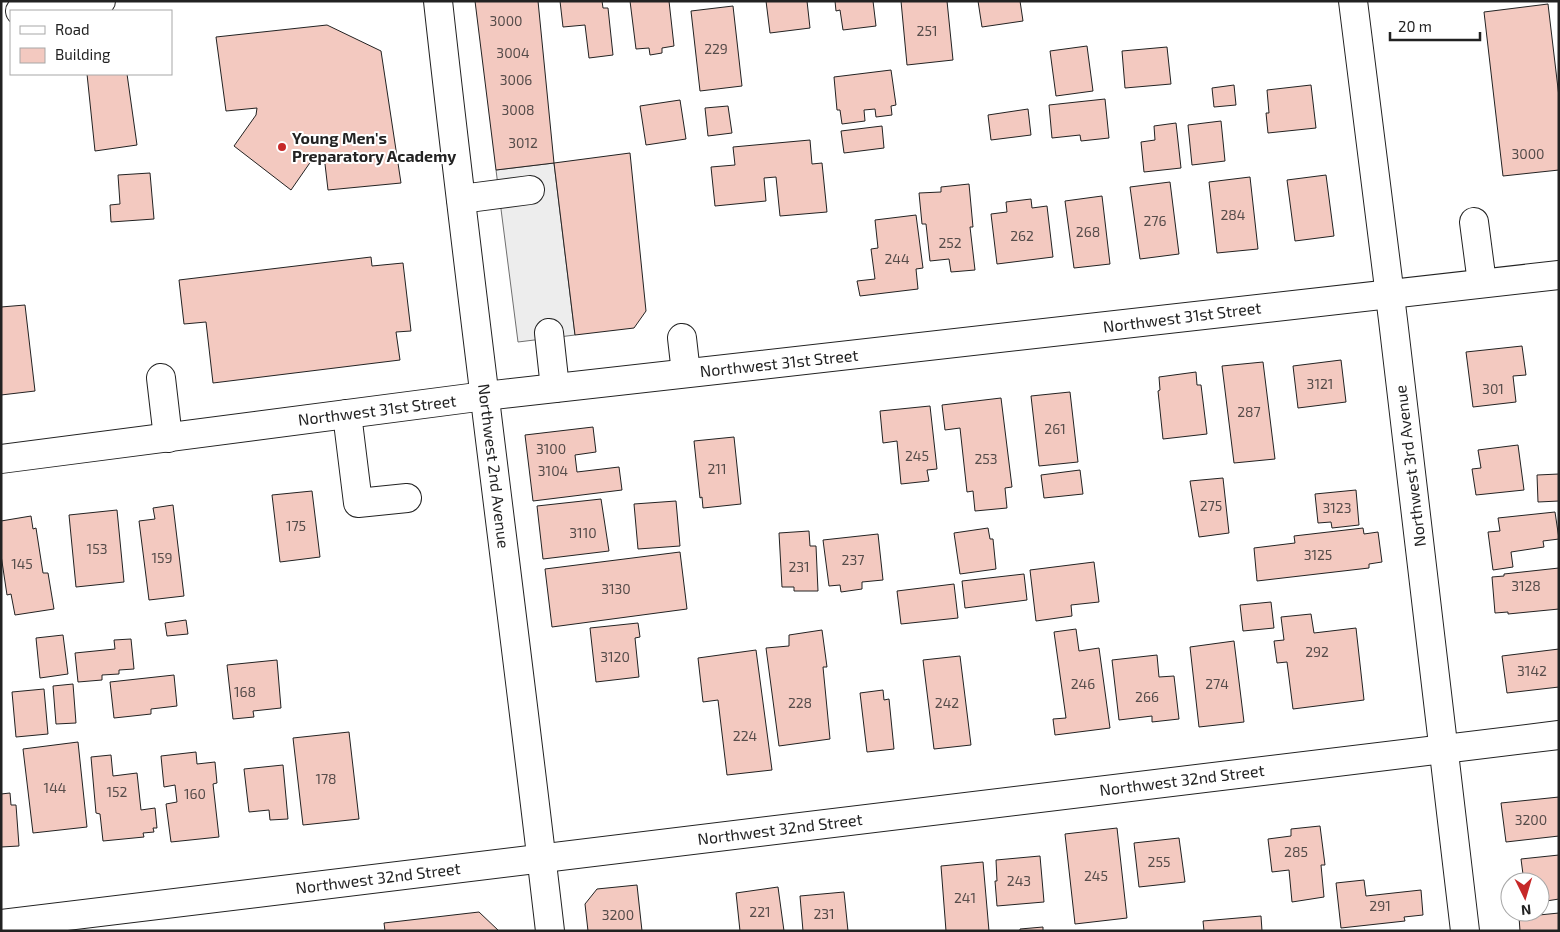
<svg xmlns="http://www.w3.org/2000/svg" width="1560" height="932" viewBox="0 0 1560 932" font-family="'Exo 2',sans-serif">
  <rect width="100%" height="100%" fill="#fff"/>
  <path fill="#ededed" stroke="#6f6f6f" d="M554 163 575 335 518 342 496 170Z"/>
  <g fill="#f3c9c0" stroke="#222">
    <path d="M475 1H538L554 163 496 170Z"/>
    <path d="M560 1H602L603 8H608L613 55 589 58 585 25 563 27Z"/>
    <path d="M630 1H669L674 46 662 48V53L650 55 649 48 636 49Z"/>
    <path d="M766 1H807L810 28 770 33Z"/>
    <path d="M835 1H873L876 26 843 30 840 10 836 11Z"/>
    <path d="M901 1H947L953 60 907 65Z"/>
    <path d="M978 1H1020L1023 21 982 27Z"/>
    <path d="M1548 4 1559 97V170L1503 176 1484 12Z"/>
    <path d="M733 6 742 86 700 91 691 11Z"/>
    <path d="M327 25 381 51 401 183 328 190 325 164 316 154 291 190 234 146 256 115 257 108 226 111 216 37Z"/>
    <path d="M1087 46 1093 91 1056 96 1050 51Z"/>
    <path d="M1167 47 1171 84 1125 88 1122 51Z"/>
    <path d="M891 70 896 105 891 106 892 115 876 117 875 109 864 110 865 121 842 124 840 110H837L834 77Z"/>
    <path d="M87 74H127L137 145 95 151Z"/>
    <path d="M1234 85 1236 105 1214 107 1212 88Z"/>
    <path d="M1311 85 1316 128 1268 133 1266 113H1269L1267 90Z"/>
    <path d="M1105 99 1109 138 1081 141 1080 135 1052 138 1049 105Z"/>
    <path d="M680 100 686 139 646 145 640 106Z"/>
    <path d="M728 106 732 133 708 136 705 108Z"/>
    <path d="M1028 109 1031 135 991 140 988 115Z"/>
    <path d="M1221 121 1225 161 1192 165 1188 125Z"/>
    <path d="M1176 123 1181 168 1144 172 1141 142 1155 140 1154 126Z"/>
    <path d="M882 126 884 148 844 153 841 131Z"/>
    <path d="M810 140 812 164 822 163 827 212 780 216 776 177 764 178 766 201 715 206 711 167 735 165 733 147Z"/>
    <path d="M630 153 646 311 634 328 575 335 554 163Z"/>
    <path d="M150 173 154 219 111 222 110 205 120 204 118 175Z"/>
    <path d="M1326 175 1334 236 1295 241 1287 180Z"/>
    <path d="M1250 177 1258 249 1217 253 1209 182Z"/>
    <path d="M1170 182 1179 254 1140 259 1130 187Z"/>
    <path d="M969 184 973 227H970L975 270 951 272 949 259 930 261 926 224H922L919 193 941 192V187Z"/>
    <path d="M1102 196 1110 264 1074 268 1065 201Z"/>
    <path d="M1031 199 1032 208 1047 206 1053 257 997 264 991 214 1007 212 1006 202Z"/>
    <path d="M916 215 923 268 916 269 918 289 860 296 857 281 875 279 871 249 878 248 875 220Z"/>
    <path d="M371 257 372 266 403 263 411 331 396 332 400 360 213 383 206 322 184 324 179 280Z"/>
    <path d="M25 305 35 391 1 395V307Z"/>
    <path d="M1522 346 1526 375 1513 376 1516 402 1473 407 1466 352Z"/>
    <path d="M1341 360 1346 402 1298 408 1293 366Z"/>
    <path d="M1263 362 1275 459 1234 463 1222 366Z"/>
    <path d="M1196 372 1197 385H1201L1207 434 1163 439 1158 391 1160 390 1159 377Z"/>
    <path d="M1070 392 1078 462 1039 466 1031 396Z"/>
    <path d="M1001 398 1012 487 1005 488 1007 508 975 511 973 491 967 492 960 428 945 430 942 405Z"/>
    <path d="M930 406 937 469 927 470 929 481 901 484 897 441 883 443 880 411Z"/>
    <path d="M593 427 596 452 575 455 577 472 619 467 622 490 533 501 525 435Z"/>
    <path d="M734 437 741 504 703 508 702 497 700 498 694 441Z"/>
    <path d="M1518 445 1524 490 1476 495 1472 469 1481 468 1478 450Z"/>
    <path d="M1080 470 1083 494 1044 498 1041 475Z"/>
    <path d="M1559 474V501L1538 502 1537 475Z"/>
    <path d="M1223 478 1229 533 1199 537 1190 481Z"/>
    <path d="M1356 490 1359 525 1332 528 1331 522 1318 523 1315 494Z"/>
    <path d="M312 491 320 557 280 562 272 495Z"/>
    <path d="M601 499 609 551 543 559 537 506Z"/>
    <path d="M676 501 680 546 638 549 634 504Z"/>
    <path d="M173 505 184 596 149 600 139 521 155 519 153 508Z"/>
    <path d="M117 510 124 582 76 587 69 515Z"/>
    <path d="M1555 512 1559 539 1543 541 1544 547 1511 552 1513 567 1493 570 1488 532 1500 531 1498 518Z"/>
    <path d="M31 516 33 529 36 528 43 573H48L54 609 15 615 11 594 7 595 1 555V521Z"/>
    <path d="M988 528 990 539H993L996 569 960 574 954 533Z"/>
    <path d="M1363 528 1364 534 1378 532 1382 562 1369 564V568L1257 581 1254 548 1295 543 1294 536Z"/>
    <path d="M809 531 810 546H816L818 591H794V587H782L779 533Z"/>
    <path d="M878 534 883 580 862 582V589L841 592 840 585 829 586 823 540Z"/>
    <path d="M680 552 687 609 552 627 545 569Z"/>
    <path d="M1094 562 1099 602 1071 605 1072 616 1036 621 1030 570Z"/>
    <path d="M1559 568V609L1508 614V612L1495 613 1492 577 1504 576V574Z"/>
    <path d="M1024 574 1027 600 965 608 962 581Z"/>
    <path d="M954 584 958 618 901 624 897 591Z"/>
    <path d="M1271 602 1274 628 1243 631 1240 605Z"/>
    <path d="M1311 614 1314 633 1356 628 1364 700 1293 709 1287 662 1277 663 1274 641 1284 640 1281 617Z"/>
    <path d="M186 620 188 634 167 636 165 623Z"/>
    <path d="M638 623 640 637 635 638 639 677 596 682 590 628Z"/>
    <path d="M1076 629 1079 651 1099 648 1110 728 1055 735 1053 719 1066 718 1054 632Z"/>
    <path d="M822 630 827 667H823L830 739 779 746 766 648 789 646V635Z"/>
    <path d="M63 635 68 674 40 678 36 638Z"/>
    <path d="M131 639 134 669 119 670V674L102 675V680L78 682 75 653 115 649 114 640Z"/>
    <path d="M1234 641 1244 722 1199 727 1190 647Z"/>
    <path d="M1559 649V687L1507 693 1502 656Z"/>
    <path d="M756 650 772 770 727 775 718 700 703 702 698 658Z"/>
    <path d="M1157 655 1159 677 1174 676 1179 719 1152 722V716L1119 720 1112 660Z"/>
    <path d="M960 656 971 745 934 749 923 660Z"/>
    <path d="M277 660 281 708 253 711 254 717 233 719 227 665Z"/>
    <path d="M174 675 177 706 151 709V714L114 718 110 682Z"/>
    <path d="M73 684 76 723 56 724 53 686Z"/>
    <path d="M44 689 48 734 16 737 12 692Z"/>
    <path d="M883 690 884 700 889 699 894 749 867 752 860 693Z"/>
    <path d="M349 732 359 819 303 825 293 738Z"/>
    <path d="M78 742 87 827 33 833 23 749Z"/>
    <path d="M196 752 197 764 215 762 217 783 213 784 219 837 171 842 166 804 177 802 175 785 164 787 161 756Z"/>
    <path d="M111 755 113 776 137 773 141 810 155 808 157 828H153L154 832 143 833 144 837 103 841 100 814 96 813 91 757Z"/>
    <path d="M283 765 288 819 270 820 269 810 249 812 244 769Z"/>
    <path d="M10 793 11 805H16L19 846 1 847V794Z"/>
    <path d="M1559 797V836L1506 842 1501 803Z"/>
    <path d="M1320 826 1325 865H1321L1324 897 1292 902 1289 870 1272 872 1268 839 1291 836V829Z"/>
    <path d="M1117 828 1127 918 1075 924 1065 834Z"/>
    <path d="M1179 838 1185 882 1139 887 1134 843Z"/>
    <path d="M1559 855V899L1540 902V882H1524L1521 859Z"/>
    <path d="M1040 856 1044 902 997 906 995 881H997L996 860Z"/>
    <path d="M983 862 989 931H946L941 866Z"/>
    <path d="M1364 880 1366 896 1421 890 1423 915 1404 917 1405 921 1341 928 1336 883Z"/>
    <path d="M637 885 642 931H588L585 904 597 889Z"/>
    <path d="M778 887 784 931H740L736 893Z"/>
    <path d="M844 892 848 931H803L800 896Z"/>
    <path d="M479 912 499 931H385L384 923Z"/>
    <path d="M1559 913V931H1520L1519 917Z"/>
    <path d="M1261 916 1262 931H1204L1203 921Z"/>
    <path d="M1043 927V931H1020V929Z"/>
  </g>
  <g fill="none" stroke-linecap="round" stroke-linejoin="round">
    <g stroke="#222" stroke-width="30">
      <g id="minor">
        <path d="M438 1C472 311 514 621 550 931"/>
        <path d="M1353 1 1393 320 1465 931"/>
        <path d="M20 11 101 1"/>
        <path d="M461 199 530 190"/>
        <path d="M1474 222 1482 283"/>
        <path d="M549 333 555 388"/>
        <path d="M682 338 686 373"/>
        <path d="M161 378 168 438"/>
        <path d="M347 414 358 503 407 498"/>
        <path d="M1 459 485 396 1559 275"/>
        <path d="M1 924 1559 735"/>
      </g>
    </g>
    <use href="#minor" stroke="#fff" stroke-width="28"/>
  </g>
  <circle fill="#c62828" stroke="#fff" stroke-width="2" cx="282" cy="147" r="5"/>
  <g text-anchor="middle" stroke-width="4" stroke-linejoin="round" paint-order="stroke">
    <g font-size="14" fill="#564c4a">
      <text x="506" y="26">3000</text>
      <text x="927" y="36">251</text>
      <text x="716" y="54">229</text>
      <text x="513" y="58">3004</text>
      <text x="516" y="85">3006</text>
      <text x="518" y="115">3008</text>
      <text x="523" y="148">3012</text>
      <text x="1528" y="159">3000</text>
      <text x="1233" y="220">284</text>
      <text x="1155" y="226">276</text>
      <text x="1088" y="237">268</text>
      <text x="1022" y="241">262</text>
      <text x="950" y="248">252</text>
      <text x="897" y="264">244</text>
      <text x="1320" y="389">3121</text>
      <text x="1493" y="394">301</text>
      <text x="1249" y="417">287</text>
      <text x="1055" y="434">261</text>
      <text x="551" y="454">3100</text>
      <text x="917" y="461">245</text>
      <text x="986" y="464">253</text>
      <text x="717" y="474">211</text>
      <text x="553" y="476">3104</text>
      <text x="1211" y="511">275</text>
      <text x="1337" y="513">3123</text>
      <text x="296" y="531">175</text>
      <text x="583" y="538">3110</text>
      <text x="97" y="554">153</text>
      <text x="1318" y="560">3125</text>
      <text x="162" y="563">159</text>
      <text x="853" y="565">237</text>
      <text x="22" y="569">145</text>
      <text x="799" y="572">231</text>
      <text x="1526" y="591">3128</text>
      <text x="616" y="594">3130</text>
      <text x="1317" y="657">292</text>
      <text x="615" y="662">3120</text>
      <text x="1532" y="676">3142</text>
      <text x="1083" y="689">246</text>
      <text x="1217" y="689">274</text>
      <text x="245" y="697">168</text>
      <text x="1147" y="702">266</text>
      <text x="800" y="708">228</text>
      <text x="947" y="708">242</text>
      <text x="745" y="741">224</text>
      <text x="326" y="784">178</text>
      <text x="55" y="793">144</text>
      <text x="117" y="797">152</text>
      <text x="195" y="799">160</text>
      <text x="1531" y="825">3200</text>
      <text x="1296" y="857">285</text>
      <text x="1159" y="867">255</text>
      <text x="1096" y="881">245</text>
      <text x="1019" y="886">243</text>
      <text x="965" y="903">241</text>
      <text x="1380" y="911">291</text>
      <text x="760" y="917">221</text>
      <text x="824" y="919">231</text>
      <text x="618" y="920">3200</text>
    </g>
    <g font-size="16" font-weight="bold" fill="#222" stroke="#fff" text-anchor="start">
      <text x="292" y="144">Young Men's<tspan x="292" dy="18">Preparatory Academy</tspan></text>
    </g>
    <g font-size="16" fill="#222" stroke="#fff">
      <text transform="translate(1182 317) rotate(-7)" y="6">Northwest 31st Street</text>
      <text transform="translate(779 363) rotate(-6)" y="6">Northwest 31st Street</text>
      <text transform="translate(377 410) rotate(-7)" y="6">Northwest 31st Street</text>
      <text transform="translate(494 466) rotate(83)" y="6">Northwest 2nd Avenue</text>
      <text transform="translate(1410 466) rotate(-97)" y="6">Northwest 3rd Avenue</text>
      <text transform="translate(1182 780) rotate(-7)" y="6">Northwest 32nd Street</text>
      <text transform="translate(780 829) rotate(-7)" y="6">Northwest 32nd Street</text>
      <text transform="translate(378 878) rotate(-7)" y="6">Northwest 32nd Street</text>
    </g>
  </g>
  <rect width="1560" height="932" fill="none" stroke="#222222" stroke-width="5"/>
  <rect x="10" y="10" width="162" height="65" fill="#ffffff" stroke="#a7a7a7"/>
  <rect x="20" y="26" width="25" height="8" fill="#ffffff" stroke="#a7a7a7"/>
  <text x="55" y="35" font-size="15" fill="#222222">Road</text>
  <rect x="20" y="48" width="25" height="15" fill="#f3c9c0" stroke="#a7a7a7"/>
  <text x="55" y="60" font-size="15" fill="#222222">Building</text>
  <g transform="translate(1525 897) rotate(175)"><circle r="24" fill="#ffffff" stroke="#a7a7a7"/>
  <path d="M0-4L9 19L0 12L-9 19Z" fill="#c62828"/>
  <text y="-8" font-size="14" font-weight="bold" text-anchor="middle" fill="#222222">N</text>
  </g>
  <path d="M1390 32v8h90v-8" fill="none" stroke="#222222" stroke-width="2.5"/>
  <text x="1398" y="32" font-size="15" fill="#222222" stroke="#ffffff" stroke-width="4" paint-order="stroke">20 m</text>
</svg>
